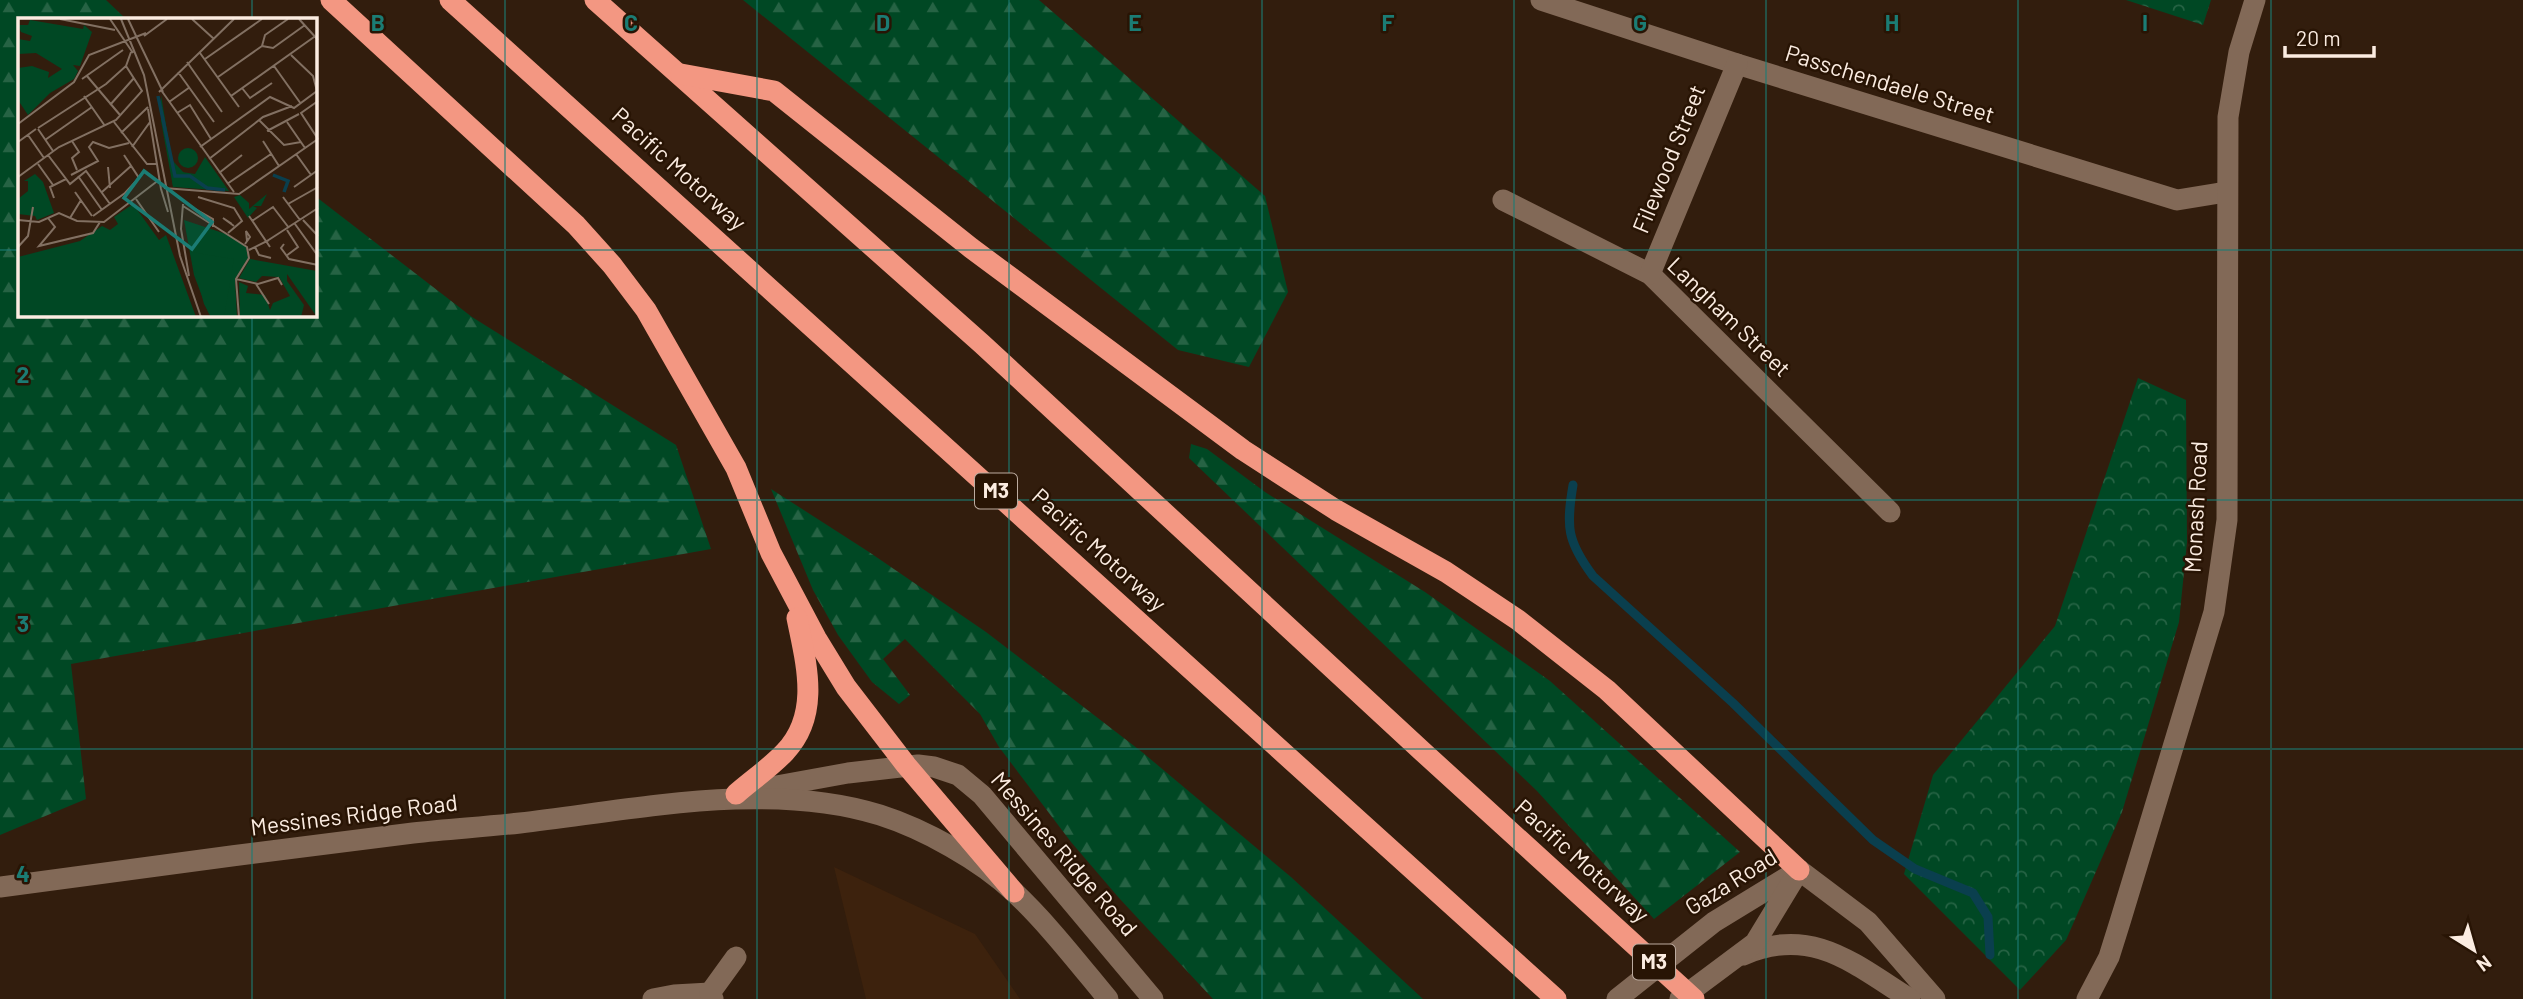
<svg xmlns="http://www.w3.org/2000/svg" width="2523" height="999" viewBox="0 0 2523 999" font-family="Barlow,sans-serif">
  <defs>
    <pattern id="forest-firs" width="22" height="20" patternUnits="userSpaceOnUse" patternTransform="scale(1.75)"><rect width="22" height="20" fill="#004824"/><path d="M5 1l3.5 6h-7zM16 11l3.5 6h-7z" fill="#266344"/></pattern>
    <pattern id="park-crowns" width="20" height="18" patternUnits="userSpaceOnUse" patternTransform="scale(1.75)"><rect width="20" height="18" fill="#004824"/><path d="M2 6a3 3 0 1 1 6 0M12 15a3 3 0 1 1 6 0" fill="none" stroke="#266344"/></pattern>
  </defs>
  <rect width="100%" height="100%" fill="#321d0d"/>
  <path fill="#3d220d" d="M834 867 975 934 1020 999H866Z"/>
  <g fill="url(#forest-firs)">
    <path d="M0 0H106L126 19H19V315H315V196L472 317 676 445 711 549 71 664 86 799 0 835Z"/>
    <path d="M743 0H1039L1265 196 1288 292 1249 367 1178 350Z"/>
    <path d="M1191 444 1207 449 1265 492 1425 592 1550 681 1740 852 1654 919 1537 791 1189 458Z"/>
    <path d="M771 489 869 552 986 632 1142 752 1291 877 1423 999H1213L1119 898 1071 842 999 747 980 714 905 639 883 659 910 695 899 704 872 682 838 635 813 590Z"/>
  </g>
  <g fill="url(#park-crowns)">
    <path d="M2126 0H2211L2203 25Z"/>
    <path d="M2138 378 2186 400 2187 542 2179 622 2122 812 2066 940 2020 990 1904 874 1933 775 2055 626Z"/>
  </g>
  <g fill="none" stroke-linecap="round" stroke-linejoin="round">
    <path stroke="#0a3f4e" stroke-width="9" d="M1573 485C1566 527 1567 541 1593 576L1733 703 1873 840 1915 869 1973 893 1988 917 1990 955"/>
    <g stroke="#826957" stroke-width="21">
      <path d="M1541 0 1737 64 2177 200 2226 192"/>
      <path d="M1503 200 1650 274 1890 512"/>
      <path d="M1650 274 1737 64"/>
      <path d="M653 999 674 995 710 993"/>
      <path d="M713 999 710 993 736 957"/>
    </g>
    <g stroke="#826957" stroke-width="21">
      <path d="M754 790 848 773 918 765 934 767 958 775 982 795 1153 999"/>
      <path d="M1799 870 1868 922 1935 999"/>
      <path d="M0 887C138 868 275 850 413 833 449 829 484 827 520 823 633 810 769 780 880 815 924 829 980 860 1014 892 1048 924 1078 963 1108 999"/>
      <path d="M1743 955C1812 925 1854 964 1910 999"/>
      <path d="M1617 999 1714 922 1799 870"/>
      <path d="M1680 999 1755 943 1798 872"/>
      <path d="M2087 999 2109 957 2120 922 2214 612 2227 520 2228 117 2239 52 2255 0"/>
    </g>
    <g stroke="#f39782" stroke-width="21">
      <path d="M331 0 576 225 612 265 646 310 736 468 771 553 816 638 846 687 906 765 1014 892"/>
      <path d="M450 0 1556 999"/>
      <path d="M595 0 982 344 1423 752 1694 999"/>
      <path d="M681 74 774 91 971 248 1243 450 1336 510 1446 572 1518 620 1607 690 1799 870"/>
      <path d="M736 794C752 780 771 767 785 752 821 714 806 663 797 618"/>
    </g>
  </g>
  <path fill="none" stroke="#1b7c74" stroke-width="2" stroke-opacity="0.55" d="M252 0V19M505 0V999M757 0V999M1009 0V999M1262 0V999M1514 0V999M1766 0V999M2018 0V999M2271 0V999M0 250H19M315 250H2523M252 315V999M0 500H2523M0 749H2523"/>
  <g text-anchor="middle" stroke-width="5" stroke-linejoin="round" paint-order="stroke">
    <g fill="#281404" stroke="#bcab9f" stroke-width="2">
      <rect x="975" y="473.5" width="42" height="35" rx="5"/>
      <rect x="1633" y="944.5" width="42" height="35" rx="5"/>
    </g>
    <g font-size="21" font-weight="bold" fill="#fbece1">
      <text x="996" y="498">M3</text>
      <text x="1654" y="969">M3</text>
    </g>
    <g font-size="23" fill="#fbece1" stroke="#281404">
      <text transform="translate(1890 84) rotate(17)" y="8">Passchendaele Street</text>
      <text transform="translate(1669 159) rotate(-68)" y="8">Filewood Street</text>
      <text transform="translate(679 169) rotate(42)" y="8">Pacific Motorway</text>
      <text transform="translate(1729 317) rotate(44)" y="8">Langham Street</text>
      <text transform="translate(2196 507) rotate(-87)" y="8">Monash Road</text>
      <text transform="translate(1099 550) rotate(42)" y="8">Pacific Motorway</text>
      <text transform="translate(354 815) rotate(-7)" y="8">Messines Ridge Road</text>
      <text transform="translate(1064 854) rotate(49)" y="8">Messines Ridge Road</text>
      <text transform="translate(1582 861) rotate(42)" y="8">Pacific Motorway</text>
      <text transform="translate(1731 882) rotate(-32)" y="8">Gaza Road</text>
    </g>
  </g>
  <g transform="translate(18 18)">
    <rect width="299" height="299" fill="#321d0d"/>
    <path d="M160 140a10 10 0 1 1 20 0a10 10 0 1 1-20 0Z" fill="#004824"/>
    <path d="M12 2 65 11 66 7 74 14 62 48 55 47 60 53 56 61 32 75 10 97 0 82V50L14 48 31 54 30 60 44 51 18 35 0 36V21L12 23 14 18 3 14 0 7H10ZM143 77 154 142 164 154 177 156 187 139 211 173 155 169 143 103ZM17 156 25 164 36 195 19 202 17 198 0 196V181L10 173V163H6ZM249 176 243 188H235L239 190 230 200 216 179 222 177 231 185V191ZM166 202 211 217 228 229 230 240 217 261 219 299H193L190 294 176 257ZM232 241 299 253V299L269 256V263L286 287 283 299H222L221 264 230 268 228 275 247 277 252 292 255 285 272 278 261 259 244 258 238 264 221 260Z" fill="#004824"/>
    <path d="M148 119 154 142 179 169 155 168ZM115 186 141 222 148 217 178 299H0V239L62 223 84 208 92 212 100 206 96 199ZM172 234 216 241 206 299H193L186 286Z" fill="#004824"/>
    <path fill="none" stroke="#0a3f4e" stroke-width="3.5" d="M140 78 157 158H172L189 170 207 172M255 157 270 163 266 174"/>
    <path fill="none" stroke="#827062" stroke-width="2" d="M42 1 97 12M92 1 115 35M103 1 126 57 162 238 183 299M110 1 119 20M174 1 196 21M281 1 300 22M126 18 149 1M119 20 145 74M244 28 255 30 287 7M244 28 247 17 270 1M182 35 221 89M273 37 295 58 299 73M187 41 244 1M169 44 204 94M256 48 283 86M160 54 196 104M69 58 102 97M200 59 244 28M64 61 105 32M224 70 232 80 254 65M143 72 216 174M141 74 216 1M66 78 87 108M213 78 296 19M300 83 283 95 300 121M151 84 172 69M92 87 116 60M130 91 143 171M159 95 172 87 193 121M241 102 266 127 283 124M96 104 129 146H139M269 104 287 130M0 106 56 64 71 37 128 15M20 110 88 66 108 48 113 34M20 111 35 133M249 113 281 96M103 115 130 89M10 117 26 140M27 122 74 89M54 123 61 134 54 140 59 152M245 123 261 148M0 124 18 111M114 129 132 104M182 129 252 79 276 90 299 73M278 136 293 157M30 137 52 166 68 153 92 186M191 141 245 99 274 88M20 146 35 167M90 149 92 170M201 155 224 137M53 157 80 143 71 129 75 124 91 130 111 125M60 158 84 192M0 159 41 129 98 102 124 73 108 48M209 166 253 136M276 169 300 152M146 170 221 176 300 121M143 171 150 194M57 174 74 198M84 174 113 148M180 179 216 190 224 203 210 215M265 179 282 202M36 180 32 169 48 161M118 181 141 214M165 186 163 211 171 258M270 186 300 169M165 188 229 229 231 240 218 261 221 299M175 190 195 201V209M75 198 107 175 121 160 106 137M231 198 252 229M30 200 37 209 21 228 75 215 82 204M52 200 63 182M0 202 21 204 41 195 59 203 86 204 142 161M285 202 300 218M234 203 255 189 271 210M214 206 205 200 216 208M277 206 300 238M249 223 300 190M227 226 232 219 228 213 229 223M266 226 263 230 271 241 300 247M0 229 10 218 15 189M237 229 241 237 253 240M231 232 251 222M268 238 280 229 269 212M218 261 240 266 260 260 264 267M238 266 251 286"/>
    <path fill="#1b7c74" fill-opacity="0.15" stroke="#1b7c74" stroke-width="3.5" d="M126 153 194 204 174 231 106 180Z"/>
    <rect width="299" height="299" fill="none" stroke="#fbece1" stroke-width="3.5"/>
  </g>
  <g font-size="23" text-anchor="middle" font-weight="bold" fill="#1b7c74" stroke="#281404" stroke-width="5" stroke-linejoin="round" paint-order="stroke">
    <text x="378" y="31">B</text>
    <text x="631" y="31">C</text>
    <text x="883" y="31">D</text>
    <text x="1135" y="31">E</text>
    <text x="1388" y="31">F</text>
    <text x="1640" y="31">G</text>
    <text x="1892" y="31">H</text>
    <text x="2145" y="31">I</text>
    <text x="23" y="383">2</text>
    <text x="23" y="632">3</text>
    <text x="23" y="882">4</text>
  </g>
  <g transform="translate(2474 950) rotate(143)" stroke="#281404" stroke-width="5" paint-order="stroke">
  <path d="M0-5L12 26L0 18L-12 26Z" fill="#fbece1"/>
  <text y="-10" font-size="19" font-weight="bold" text-anchor="middle" fill="#fbece1">N</text>
  </g>
  <path d="M2285 46v10h89v-10" fill="none" stroke="#fbece1" stroke-width="3.5"/>
  <text x="2296" y="46" font-size="21" fill="#fbece1" stroke="#281404" stroke-width="5" paint-order="stroke">20 m</text>
</svg>
